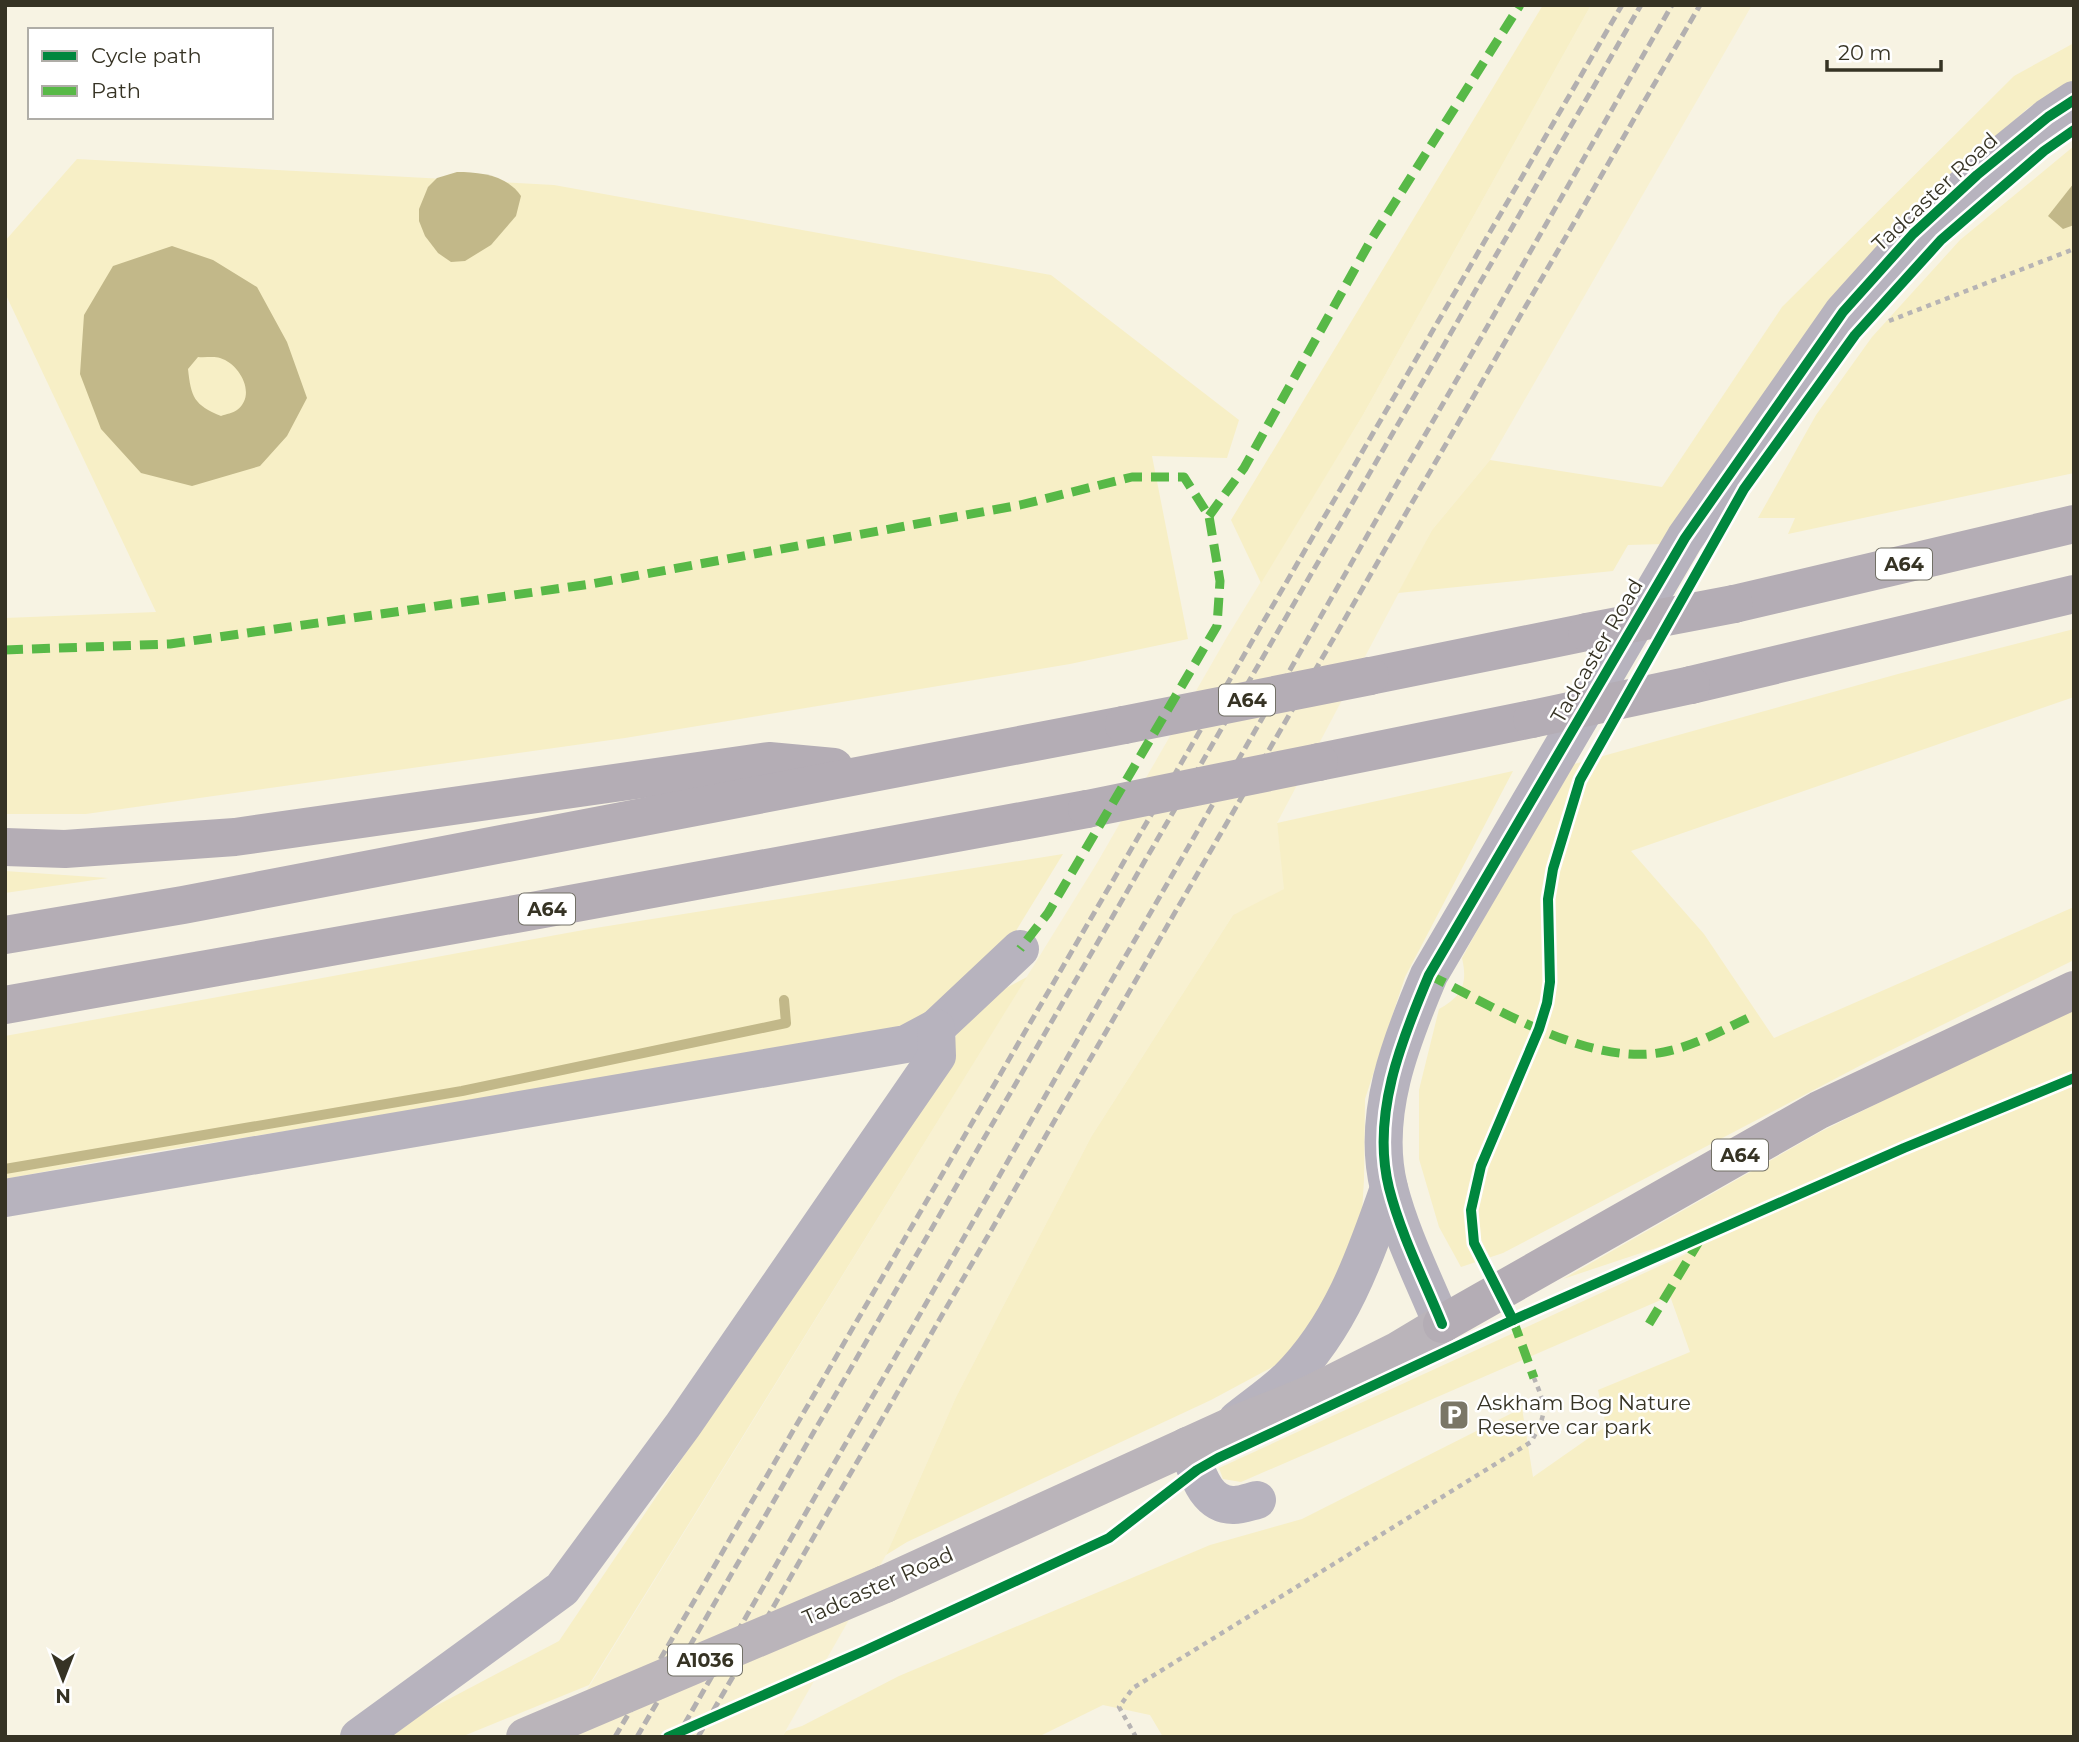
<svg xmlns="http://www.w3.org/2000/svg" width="2079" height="1742" viewBox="0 0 2079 1742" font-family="Montserrat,sans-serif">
  <rect width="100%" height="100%" fill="#f7f3e3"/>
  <path fill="#f8f1d1" d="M1591 5H1752L1490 460 1432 530 1277 823 1285 890 1233 915 1091 1137 956 1397 886 1555 782 1737H558L1097 863 1227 637 1363 415Z"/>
  <g fill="#f7efc6">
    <path d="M1543 5H1591L1363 415 1261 583 1231 520Z"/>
    <path d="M2074 43V80L2028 108 1882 241 1664 544 1628 545 1613 571 1398 593 1432 530 1490 460 1662 487 1782 307 2014 76Z"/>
    <path d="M2074 146V473L1788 534 1795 518H1758L1816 415 1872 337 1960 240Z"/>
    <path d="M77 159 554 185 1051 275 1239 420 1227 458 1152 456 1188 639 1070 664 625 738 86 814H5V618L156 612 5 293V241Z"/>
    <path d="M2074 629V697L1631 851 1704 934 1774 1038 2074 907V960L1869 1061 1503 1253 1461 1267 1439 1227 1419 1159V1090L1439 1009C1462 996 1468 984 1462 958L1567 766 1898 674Z"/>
    <path d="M1513 771 1405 977 1365 1099 1364 1180 1360 1245 1289 1358 1211 1400 907 1542 886 1555 956 1397 1091 1137 1233 915 1284 889 1277 823Z"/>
    <path d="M1063 854 1011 939 918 1023 637 1076 133 1155 5 1179V1036L589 929Z"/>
    <path d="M5 871 108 878 5 893Z"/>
    <path d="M1027 977 589 1685 461 1737H385L428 1710 559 1641 946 1067 959 1026 987 998Z"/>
    <path d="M2074 1006V1737H1163L1150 1715 1103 1705 1038 1737H782L786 1731 802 1726 899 1676 1210 1545 1302 1519 1522 1408 1533 1477 1606 1426 1598 1390 1690 1352 1670 1296 1241 1482 1223 1479 1219 1468 1688 1253 1686 1238 1563 1279 1820 1132Z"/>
  </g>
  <g fill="#c2b889" fill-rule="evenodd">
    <path d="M457 172C480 172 507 175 521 196L516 216 491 245 465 261 451 262 438 253 425 236 419 221V209L428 187 437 178Z"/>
    <path d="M2074 183V225L2063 229 2048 216Z"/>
    <path d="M172 246 213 260 257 287 287 342 307 398 287 436 260 466 192 486 141 473 101 429 80 374 84 315 113 266ZM198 357C204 358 214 356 220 358 240 364 257 395 237 410 233 413 226 414 221 416 194 405 191 397 188 369Z"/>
  </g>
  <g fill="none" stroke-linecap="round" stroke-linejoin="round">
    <path stroke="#c2b889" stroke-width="10" d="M5 1169 462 1091 786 1023 784 1000"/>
    <g stroke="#b7b4b4" stroke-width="4.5" stroke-dasharray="5 5" stroke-linecap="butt">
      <path d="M1889 321 2074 249"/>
      <path d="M1136 1737 1119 1707 1133 1688 1531 1442C1547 1413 1547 1409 1534 1378"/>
    </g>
    <g stroke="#b7b3be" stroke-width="38">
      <path d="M5 1198 906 1044 936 1028 1020 949"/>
      <path d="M1442 1324C1424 1280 1401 1235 1389 1188 1371 1116 1401 1041 1429 975L1685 538 1843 312 1913 234 1977 175 2048 117 2074 100"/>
      <path d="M1237 1420C1253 1407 1272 1394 1287 1380 1341 1327 1365 1257 1389 1188"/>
      <path d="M1187 1446C1196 1468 1204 1506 1234 1505 1241 1505 1249 1502 1257 1500"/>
      <path d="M359 1737 562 1589 683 1425 937 1056 936 1028"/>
    </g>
    <path stroke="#bab4ba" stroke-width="38" d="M885 1584 1227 1428 1309 1395 1397 1351 1442 1324"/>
    <g stroke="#b4adb5" stroke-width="38">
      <path d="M1734 604 2074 524"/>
      <path d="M1370 676 1587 632"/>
      <path d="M1691 685 2074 594"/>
      <path d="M1319 762 1532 719"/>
      <path d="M5 847 65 849 235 837 769 761 834 767"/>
      <path d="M5 935 183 905 1124 725"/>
      <path d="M5 1005 527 912 1087 809"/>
      <path d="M1442 1324 1819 1110 2074 990"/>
    </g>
    <g stroke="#b3b0b0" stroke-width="5" stroke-dasharray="10 5" stroke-linecap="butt">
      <path d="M615 1737 1622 5"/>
      <path d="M637 1737 1641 5"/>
      <path d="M677 1737 1672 5"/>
      <path d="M698 1737 1700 5"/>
    </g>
    <path stroke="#bab4ba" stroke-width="38" d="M525 1737 885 1584"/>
    <g stroke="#b4adb5" stroke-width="38">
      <path d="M1587 632 1734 604"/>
      <path d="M1532 719 1691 685"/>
      <path d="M1124 725 1370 676"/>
      <path d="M1087 809 1319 762"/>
    </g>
    <g stroke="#58b947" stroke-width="9" stroke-dasharray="18 9" stroke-linecap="butt">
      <path d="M1209 516 1244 468 1371 240 1520 5"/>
      <path d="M5 650 170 644 591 584 1020 505 1132 477H1184L1209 516 1220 581 1217 626 1048 913 1020 949"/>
      <path d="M1429 975C1495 1007 1589 1067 1664 1052 1694 1046 1721 1031 1748 1018"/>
      <path d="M1513 1320 1534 1378"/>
      <path d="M1649 1324 1700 1240"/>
    </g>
    <g stroke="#fff" stroke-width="15">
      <g id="cycleway">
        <path d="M1513 1320 1474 1243 1471 1210 1481 1166 1539 1029 1547 1003 1550 982 1548 899 1553 869 1580 780 1744 489 1855 335 1941 240 2044 151 2074 130"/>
        <path d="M1442 1324C1424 1280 1401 1235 1389 1188 1371 1116 1401 1041 1429 975L1685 538 1843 312 1913 234 1977 175 2048 117 2074 100"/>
        <path d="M668 1737 864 1651 1109 1538 1197 1470 1218 1458 1513 1320 1904 1148 2074 1078"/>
      </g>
    </g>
    <use href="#cycleway" stroke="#00873e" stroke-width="10"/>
  </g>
  <defs>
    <g id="parking-square" transform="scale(1.575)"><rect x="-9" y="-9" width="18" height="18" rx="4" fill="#7a7667" stroke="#fff"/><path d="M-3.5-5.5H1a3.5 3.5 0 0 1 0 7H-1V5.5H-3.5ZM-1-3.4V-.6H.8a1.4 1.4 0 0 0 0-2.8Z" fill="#fff"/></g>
  </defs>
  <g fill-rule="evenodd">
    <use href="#parking-square" x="1454" y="1415"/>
  </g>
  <g text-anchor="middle" stroke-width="5" stroke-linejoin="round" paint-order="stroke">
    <g fill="#fff" stroke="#727066" stroke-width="2">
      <rect x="1876" y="548.5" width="56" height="31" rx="5"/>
      <rect x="1219" y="684.5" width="56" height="31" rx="5"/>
      <rect x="519" y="893.5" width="56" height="31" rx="5"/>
      <rect x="1712" y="1139.5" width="56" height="31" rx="5"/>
      <rect x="668" y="1644.5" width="74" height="31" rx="5"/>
    </g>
    <g font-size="19" font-weight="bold" fill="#363324">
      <text x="1904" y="571">A64</text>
      <text x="1247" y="707">A64</text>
      <text x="547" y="916">A64</text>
      <text x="1740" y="1162">A64</text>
      <text x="705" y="1667">A1036</text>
    </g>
    <g font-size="21" fill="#363324" stroke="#fff">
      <text transform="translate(1935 192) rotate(-43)" y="7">Tadcaster Road</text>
      <text transform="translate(1597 651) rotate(-60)" y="7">Tadcaster Road</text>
      <text transform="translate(878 1586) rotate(-24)" y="7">Tadcaster Road</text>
    </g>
    <g font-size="21" fill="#363324" stroke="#fff" text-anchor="start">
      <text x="1477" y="1410">Askham Bog Nature<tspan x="1477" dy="24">Reserve car park</tspan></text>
    </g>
  </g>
  <rect width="2079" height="1742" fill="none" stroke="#363324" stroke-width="14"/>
  <rect x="28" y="28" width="245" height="91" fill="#ffffff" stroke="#afada7" stroke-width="2"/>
  <rect x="42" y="51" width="35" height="10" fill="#00873e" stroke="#afada7" stroke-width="2"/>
  <text x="91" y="63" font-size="21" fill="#363324">Cycle path</text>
  <rect x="42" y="86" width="35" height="10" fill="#58b947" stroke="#afada7" stroke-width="2"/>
  <text x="91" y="98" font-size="21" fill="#363324">Path</text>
  <g transform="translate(63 1679) rotate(180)" stroke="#ffffff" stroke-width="5" paint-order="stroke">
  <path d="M0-5L12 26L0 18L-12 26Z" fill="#363324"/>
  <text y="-10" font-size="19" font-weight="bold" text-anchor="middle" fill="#363324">N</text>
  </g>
  <path d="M1827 60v10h114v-10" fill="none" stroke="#363324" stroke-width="3.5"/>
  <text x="1838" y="60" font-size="21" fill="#363324" stroke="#ffffff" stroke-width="5" paint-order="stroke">20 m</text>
</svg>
